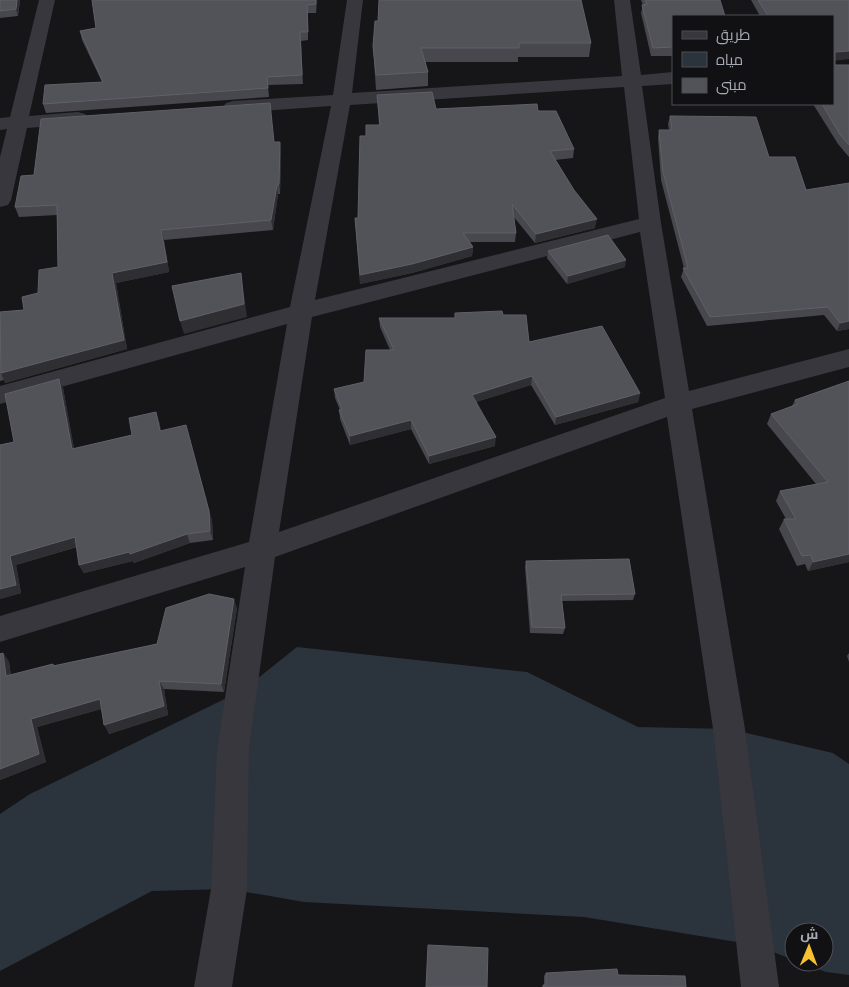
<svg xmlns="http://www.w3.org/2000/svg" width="849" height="987" viewBox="0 0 849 987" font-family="Commissioner,Cairo,sans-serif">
  <rect width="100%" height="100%" fill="#161618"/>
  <path fill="#2b333c" d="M297 647 527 672 638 727 729 729 833 753 849 764V975L826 972 799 962H824V932H794V960L755 945 584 917 304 902 229 889 152 891 0 971V814L30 794 243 690Z"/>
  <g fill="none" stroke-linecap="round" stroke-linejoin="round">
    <g fill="#37373d" fill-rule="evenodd">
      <path d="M39 0H55L29 116 78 112 85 114 88 118 85 122 78 124 27 128 11 200 8 205 0 207V157L7 129 0 130V118L10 117Z"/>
      <path d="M347 0H363L352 93 622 76 614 0H630L641 75 673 72V84L642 86 661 223 689 391 849 349V367L692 409 745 729 779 987H741L713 729 667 417 275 557 249 750 247 889 232 987H194L211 889 217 750 245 567 0 642V616L249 542 287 324 0 404V386L290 307 331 106 233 113 226 111 223 107 226 103 233 101 333 95ZM624 87 639 219 315 300 350 105ZM640 232 665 398 279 532 312 317Z"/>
    </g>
  </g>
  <g fill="#47474d">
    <path d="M0 0H20L18 16 0 18Z"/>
    <path d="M92 0H317L316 13H308V40L301 41 303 84 268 85 269 97 46 113 43 104 102 82 82 40 80 31 96 28Z"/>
    <path d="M641 0H720L673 16V56H651L641 13 643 5Z"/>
    <path d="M751 0H849L835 60V65H849V157L838 144 813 104H833V16H760Z"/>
    <path d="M378 21 591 43 589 57H518V62H425L428 72V86L376 90 373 46Z"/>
    <path d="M377 95 436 109 538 111 574 149 573 158 555 160 595 228 535 243 513 216 516 233 515 242H470L473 247 472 256 412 273 360 284 355 218H358L366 136 379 125Z"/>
    <path d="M670 116 769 157 806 190 849 329 837 331 824 315 707 326 681 277 684 268 661 180 658 138 659 130H669L668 124Z"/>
    <path d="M274 142 281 152 280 194H278L273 230 164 240 169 272 116 283 127 349 5 383 4 380 0 381V312L24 310 38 293 58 267 57 215 19 217 15 207 34 175Z"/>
    <path d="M548 251 625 267 567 284 547 258Z"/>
    <path d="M455 313 503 315 529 342 640 393 638 402 555 425 531 385 476 402 495 446 429 464 411 429 350 445 340 419 339 410H340L335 398 334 389 364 382 390 350 380 327 379 318H455Z"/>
    <path d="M849 381V562L808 571 805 564 797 566 779 529 784 519H786L776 501 780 491 816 484 767 424 771 414 792 406 795 400Z"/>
    <path d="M63 388 74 449 132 435 159 421 161 431 212 520 213 540 190 543 134 563 133 561 84 573 79 565 77 547 16 565 21 593 0 599V445L14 442Z"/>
    <path d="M526 561 635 594 633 600 562 601 565 628 563 634 530 633 525 567Z"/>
    <path d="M237 608 224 692 164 689 168 715 109 734 101 709 37 727 46 762 0 780V654L3 653 9 662 11 675 53 664 54 666 157 644Z"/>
    <path d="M849 653V662L847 656Z"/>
    <path d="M546 973 618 975 686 987H542L543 985H544V976Z"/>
  </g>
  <g fill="#2f2f33">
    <path d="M17 0H20L18 16 16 9Z"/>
    <path d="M316 0H317L316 13Z"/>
    <path d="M300 32 301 41 303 84 302 75Z"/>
    <path d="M849 51V59L833 61 835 52Z"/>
    <path d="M280 142 281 152 280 194 279 184Z"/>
    <path d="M277 185 278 194 273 230 271 220Z"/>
    <path d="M597 219 595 228 535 243 536 234Z"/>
    <path d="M161 230 164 240 169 272 116 283 127 349 5 383 1 373 112 273Z"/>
    <path d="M473 247 472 256 412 273 360 284V275Z"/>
    <path d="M626 260 625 267 567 284 568 276Z"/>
    <path d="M241 273 247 317 184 334 180 321Z"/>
    <path d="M849 321V329L837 331 840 323Z"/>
    <path d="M532 376 531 385 472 403V395Z"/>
    <path d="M59 379 63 388 76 459 72 449Z"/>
    <path d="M640 393 638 402 555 425 556 417Z"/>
    <path d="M156 412 159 421 163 441 160 431Z"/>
    <path d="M411 420V429L350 445V436Z"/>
    <path d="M186 425 212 520 213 540 210 531Z"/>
    <path d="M496 437 495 446 429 464V456Z"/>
    <path d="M187 534 190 543 134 563 133 561 84 573 79 565Z"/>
    <path d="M75 537 79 546 16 565 21 593 0 599V589L10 556Z"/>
    <path d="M849 554V562L808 571 813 562Z"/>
    <path d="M234 599 237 608 224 692 221 684Z"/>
    <path d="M3 653 9 662 12 685 6 676Z"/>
    <path d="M159 681 164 689 168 715 109 734 104 725Z"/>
    <path d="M100 699 105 708 37 727 46 762 0 780V769L31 719Z"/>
  </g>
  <g fill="#525259" stroke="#5f6068">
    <path d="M0 0H17L16 9 0 11Z"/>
    <path d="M92 0H316V4L307 5 308 32H300L302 75 267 77 268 88 43 104 45 85 103 82 80 31 96 28Z"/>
    <path d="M379 0H581L591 43H519V48H421L428 72 376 75 373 46 375 21H378Z"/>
    <path d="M645 0H720L725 16H673V47L653 48 642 5 647 4Z"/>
    <path d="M758 0H849V51L835 52V65H849V145L841 136 822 104H833V16H768Z"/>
    <path d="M432 92 436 109 537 104 538 111H556L574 149 550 151 574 190 597 219 536 234 512 204 516 233H463L473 247 412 264 360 275 355 218H358L360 136H366V125H380L377 95Z"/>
    <path d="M270 103 274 142H280L279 184 277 185 271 220 161 230 167 262 112 273 124 340 1 373 0 312 24 310 22 297 38 293 39 270 58 267 57 205 15 207 21 176 34 175 41 119Z"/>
    <path d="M670 116 756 117 769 157H795L806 190 849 183V321L840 323 828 307 710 317 683 268H688L663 172 659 130H672Z"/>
    <path d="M608 235 626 260 568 276 548 251Z"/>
    <path d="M241 273 244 304 180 321 172 286Z"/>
    <path d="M502 311 503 315H526L529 342 602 326 640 393 556 417 532 376 472 395 496 437 429 456 411 420 350 436 339 410 342 409 334 389 364 382 366 350H394L379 318H455V313Z"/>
    <path d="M59 379 72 449 132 435 129 418 156 412 160 431 186 425 209 511 210 531 187 534 130 554 129 552 79 565 75 537 10 556 16 585 0 589V445L14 442 5 394Z"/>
    <path d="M849 381V554L813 562 811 555 802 556 784 519H796L780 491 828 482 771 414 798 404 795 400Z"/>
    <path d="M629 559 635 594 561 595 565 628 532 627 526 561Z"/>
    <path d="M209 594 234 599 221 684 159 681 164 706 104 725 100 699 31 719 39 754 0 769V654L3 653 6 676 53 664V666L157 644 166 608Z"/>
    <path d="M428 945 488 948 487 987H426Z"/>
    <path d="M617 969 618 975 685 976 686 987H544L543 985H546V973Z"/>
  </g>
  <rect x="672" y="15" width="162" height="90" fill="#111113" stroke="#4d4f55"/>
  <rect x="682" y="31" width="25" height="8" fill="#37373d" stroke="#4d4f55"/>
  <text x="716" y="40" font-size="15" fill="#a7abb8">طريق</text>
  <rect x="682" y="52" width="25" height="15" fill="#2b333c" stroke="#4d4f55"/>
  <text x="716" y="65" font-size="15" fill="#a7abb8">مياه</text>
  <rect x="682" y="78" width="25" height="15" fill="#525259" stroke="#4d4f55"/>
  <text x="716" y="90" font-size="15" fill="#a7abb8">مبنى</text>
  <g transform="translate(809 947) rotate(1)"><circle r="24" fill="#111113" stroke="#4d4f55"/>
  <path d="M0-4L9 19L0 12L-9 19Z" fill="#f5c131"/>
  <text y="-8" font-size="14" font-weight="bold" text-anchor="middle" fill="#a7abb8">ش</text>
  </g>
</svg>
